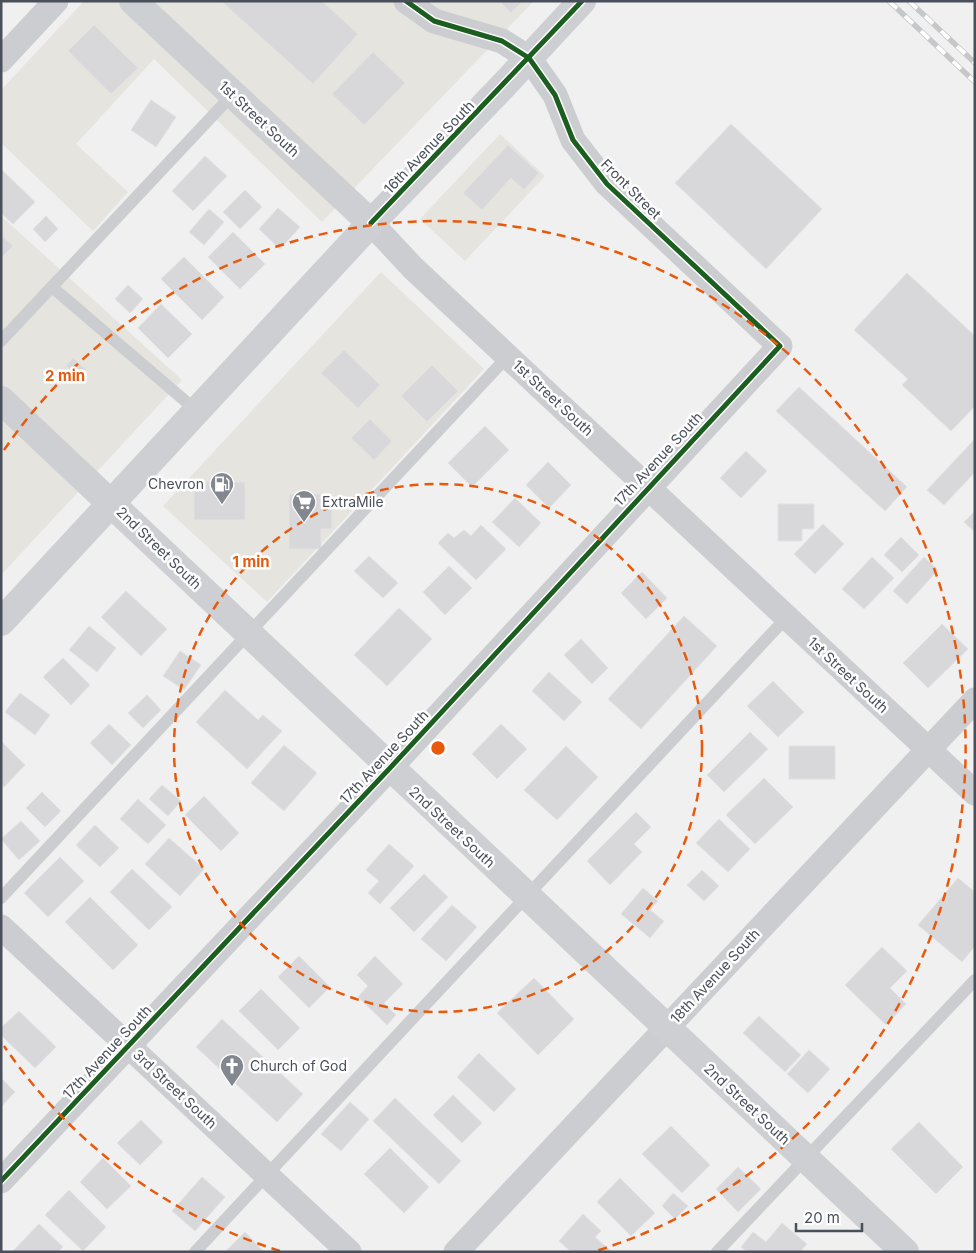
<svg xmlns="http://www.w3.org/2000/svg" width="976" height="1253" viewBox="0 0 976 1253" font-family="Inter,sans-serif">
  <rect width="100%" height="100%" fill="#f0f0f0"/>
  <g fill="#e5e4de">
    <path d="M84 1H534L322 222 154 59 76 144 128 192 93 231 1 143V90Z"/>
    <path d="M500 134 545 176 465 261 420 219Z"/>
    <path d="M1 216 182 380 1 575Z"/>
    <path d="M381 272 484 369 267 602 163 506Z"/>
  </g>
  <g fill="#d8d8db" stroke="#e2e2e3">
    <path d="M221 1H322L358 34 313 84Z"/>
    <path d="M499 1H523L511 13Z"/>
    <path d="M94 25 138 68 111 94 68 51Z"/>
    <path d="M373 52 405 83 364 125 332 94Z"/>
    <path d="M151 100 176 117 156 147 131 130Z"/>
    <path d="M731 124 822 209 766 269 675 183Z"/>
    <path d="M508 145 539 173 524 190 511 178 482 210 463 193Z"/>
    <path d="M205 156 227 176 193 211 172 191Z"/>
    <path d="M1 169 35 202 13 224 1 213Z"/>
    <path d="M245 190 262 207 240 229 223 212Z"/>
    <path d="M278 208 300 227 280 249 259 229Z"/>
    <path d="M209 209 224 222 204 245 189 232Z"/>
    <path d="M46 216 58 229 45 242 33 229Z"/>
    <path d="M233 232 265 264 240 289 208 257Z"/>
    <path d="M1 235 13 246 1 258Z"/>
    <path d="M184 257 224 297 202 320 161 279Z"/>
    <path d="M907 273 975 336V406L951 431 902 385 908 379 854 330Z"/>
    <path d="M128 285 143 299 130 313 115 299Z"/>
    <path d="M161 304 192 334 168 358 138 328Z"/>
    <path d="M344 350 380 385 358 408 321 373Z"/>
    <path d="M73 358 86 370 78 377 66 366Z"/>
    <path d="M432 365 458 391 427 422 401 396Z"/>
    <path d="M799 387 907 487 885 511 776 411Z"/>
    <path d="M370 419 392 441 374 460 351 438Z"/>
    <path d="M485 426 509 450 472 487 448 463Z"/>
    <path d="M975 439V472L944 505 927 490Z"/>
    <path d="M746 451 767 471 741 498 720 478Z"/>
    <path d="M548 462 571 485 549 508 526 485Z"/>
    <rect x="194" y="482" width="51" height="38"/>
    <path d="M289 494H332V529H321V549H289Z"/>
    <path d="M515 498 541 523 519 547 492 522Z"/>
    <path d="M778 504H814V529H802V541H778Z"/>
    <path d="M975 511V532L964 522Z"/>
    <path d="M823 524 844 544 815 574 794 554Z"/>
    <path d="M481 525 506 549 476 580 438 543 448 533 454 538 464 530 471 536Z"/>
    <path d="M901 537 919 555 902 572 884 555Z"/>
    <path d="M369 556 398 583 383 598 354 571Z"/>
    <path d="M872 557 894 578 864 609 842 589Z"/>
    <path d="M924 557 938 570 907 604 893 591Z"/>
    <path d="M449 566 472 588 445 615 423 592Z"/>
    <path d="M642 572 667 598 646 619 621 593Z"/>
    <path d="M126 591 167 629 141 656 101 617Z"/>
    <path d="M399 608 432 639 387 686 354 655Z"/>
    <path d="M684 616 717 646 641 729 608 699Z"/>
    <path d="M942 624 968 649 928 688 903 663Z"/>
    <path d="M89 626 116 648 97 672 69 650Z"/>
    <path d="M581 639 608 668 592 684 564 655Z"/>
    <path d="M180 651 201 665 184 690 163 676Z"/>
    <path d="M63 658 90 685 71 705 43 677Z"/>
    <path d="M549 672 582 702 564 721 532 691Z"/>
    <path d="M773 681 804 712 778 737 747 706Z"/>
    <path d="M225 690 258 720 263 715 282 731 247 769 196 722Z"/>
    <path d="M20 693 50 715 35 735 5 712Z"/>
    <path d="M147 695 161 710 143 728 128 713Z"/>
    <path d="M109 724 131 745 112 765 90 743Z"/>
    <path d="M501 724 527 749 497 779 472 754Z"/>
    <path d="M750 732 768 749 724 792 707 775Z"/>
    <path d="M1 741 25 765 4 787 1 784Z"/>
    <path d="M284 745 317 773 284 811 251 783Z"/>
    <path d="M566 746 598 777 557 820 524 790Z"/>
    <rect x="789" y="746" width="46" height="33"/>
    <path d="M764 778 793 807 755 844 726 815Z"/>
    <path d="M162 785 181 801 168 816 149 799Z"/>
    <path d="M42 792 61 811 45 827 26 808Z"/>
    <path d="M204 796 239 833 221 851 185 815Z"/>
    <path d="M138 799 166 825 148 844 120 819Z"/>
    <path d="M636 812 651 827 634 844 642 852 610 885 587 861Z"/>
    <path d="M719 819 750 849 728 872 696 843Z"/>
    <path d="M21 821 40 841 19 860 1 839Z"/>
    <path d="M95 825 119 848 100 867 76 845Z"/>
    <path d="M169 838 204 869 180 896 145 864Z"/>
    <path d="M389 844 414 866 380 904 368 893 379 881 366 870Z"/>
    <path d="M60 857 84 881 48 917 24 893Z"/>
    <path d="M132 869 172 907 149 930 110 892Z"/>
    <path d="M702 870 719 886 704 901 687 885Z"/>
    <path d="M424 874 448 897 414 932 390 908Z"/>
    <path d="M958 878 975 892V946L962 962 918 925Z"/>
    <path d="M643 888 658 901 650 910 664 921 650 938 621 914Z"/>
    <path d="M90 897 138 945 113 970 65 922Z"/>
    <path d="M452 905 477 927 446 961 421 939Z"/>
    <path d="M882 947 907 971 890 988 906 1004 886 1025 845 985Z"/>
    <path d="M299 956 330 987 309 1008 278 977Z"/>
    <path d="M375 956 403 984 384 1003 396 1015 387 1025 358 997 368 986 357 975Z"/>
    <path d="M534 978 574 1019 538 1055 497 1013Z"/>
    <path d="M261 989 300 1028 278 1050 239 1011Z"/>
    <path d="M19 1011 56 1047 35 1068 1 1035V1028Z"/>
    <path d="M759 1016 801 1055 785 1072 743 1033Z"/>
    <path d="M222 1019 303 1094 277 1122 196 1047Z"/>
    <path d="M809 1050 830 1069 808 1093 787 1074Z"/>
    <path d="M479 1053 516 1089 494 1112 457 1077Z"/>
    <path d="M1 1078 15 1092 1 1107Z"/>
    <path d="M453 1095 482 1123 462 1143 433 1115Z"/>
    <path d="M395 1098 461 1161 439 1184 373 1121Z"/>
    <path d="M350 1102 369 1119 341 1151 321 1134Z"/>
    <path d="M141 1120 163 1142 140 1165 117 1143Z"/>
    <path d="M919 1122 963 1167 936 1194 891 1149Z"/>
    <path d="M671 1126 710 1165 682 1193 642 1154Z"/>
    <path d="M390 1148 429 1187 404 1213 364 1174Z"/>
    <path d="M103 1158 131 1186 107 1209 80 1182Z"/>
    <path d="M738 1167 761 1189 738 1212 716 1189Z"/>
    <path d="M202 1177 225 1197 195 1231 172 1211Z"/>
    <path d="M620 1178 655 1213 631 1236 597 1202Z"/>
    <path d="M69 1190 106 1227 83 1251 45 1215Z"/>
    <path d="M673 1193 688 1206 675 1219 662 1206Z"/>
    <path d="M583 1214 601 1231 595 1237 612 1252H571L559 1241Z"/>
    <path d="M782 1223 807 1244 800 1252H747L741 1247 753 1232 766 1242Z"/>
    <path d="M39 1224 63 1247 58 1252H12Z"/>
    <path d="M245 1232 264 1252H225Z"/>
  </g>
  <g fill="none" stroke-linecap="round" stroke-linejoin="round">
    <g stroke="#cccdd0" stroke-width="12">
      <path d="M52 287 197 411"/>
      <path d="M1 341 233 94"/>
      <path d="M1 898 508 356"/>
      <path d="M195 1252 787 617"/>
      <path d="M717 1252 975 980"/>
    </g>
    <g stroke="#cccdd0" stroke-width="25">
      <path d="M1 60 56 1"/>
      <path d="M371 223 413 268 975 793"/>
      <path d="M1 927 349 1252"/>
      <path d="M1 1181 390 768 780 346 607 184 573 140 555 95 529 58 502 41 434 21 406 1"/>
      <path d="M456 1252 975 700"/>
    </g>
    <g stroke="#cdcfd2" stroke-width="28">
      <path d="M133 1 371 223"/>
      <path d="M1 400 905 1252"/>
      <path d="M1 622 371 223 503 86"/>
    </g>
    <g stroke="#c6c7c9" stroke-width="5.5">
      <g id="rail">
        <path d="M889 1 975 82"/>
        <path d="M909 1 975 63"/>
      </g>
    </g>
    <use href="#rail" stroke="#fff" stroke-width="4" stroke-dasharray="11" stroke-linecap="butt"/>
    <path stroke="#cdcfd2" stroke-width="28" d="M503 86 582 1"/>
    <g stroke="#fff" stroke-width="8">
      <g id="cycleway">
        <path d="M371 223 582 1"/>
        <path d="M1 1181 390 768 780 346 607 184 573 140 555 95 529 58 502 41 434 21 406 1"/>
      </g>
    </g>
    <use href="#cycleway" stroke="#1b5e20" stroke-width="5"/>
  </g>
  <g fill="none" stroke="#e8590c" stroke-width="2.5" stroke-dasharray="9 6">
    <circle cx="438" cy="748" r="264"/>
    <path d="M280 1251A527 527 0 0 1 4 1046M4 450A527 527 0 1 1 596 1251"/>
  </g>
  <defs>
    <g id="fuel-pin" transform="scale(1.25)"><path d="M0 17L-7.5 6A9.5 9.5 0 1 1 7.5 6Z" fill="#83878f" stroke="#fff"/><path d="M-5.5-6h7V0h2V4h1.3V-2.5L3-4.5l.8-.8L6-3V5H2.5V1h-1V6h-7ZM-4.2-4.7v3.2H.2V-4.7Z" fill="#fff"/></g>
    <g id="supermarket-pin" transform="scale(1.25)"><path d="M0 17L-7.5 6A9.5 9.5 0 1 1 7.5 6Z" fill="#83878f" stroke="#fff"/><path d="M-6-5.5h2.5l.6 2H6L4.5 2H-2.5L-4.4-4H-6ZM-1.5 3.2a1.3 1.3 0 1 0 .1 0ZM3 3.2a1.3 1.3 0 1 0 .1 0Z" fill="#fff"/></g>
    <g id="church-pin" transform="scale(1.25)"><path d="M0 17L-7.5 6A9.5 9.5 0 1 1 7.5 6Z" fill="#83878f" stroke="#fff"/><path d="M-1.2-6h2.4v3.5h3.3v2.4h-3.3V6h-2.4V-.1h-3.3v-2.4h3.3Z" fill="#fff"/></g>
  </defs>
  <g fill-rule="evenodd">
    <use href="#fuel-pin" x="222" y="484"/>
    <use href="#supermarket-pin" x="304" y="502"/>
    <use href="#church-pin" x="232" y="1066"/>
  </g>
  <g text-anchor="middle" stroke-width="5" stroke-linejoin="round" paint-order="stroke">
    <g font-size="14" fill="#494f5b" stroke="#fff">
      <text transform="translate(259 119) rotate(43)" y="5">1st Street South</text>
      <text transform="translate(429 147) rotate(-46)" y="5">16th Avenue South</text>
      <text transform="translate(631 189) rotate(45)" y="5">Front Street</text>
      <text transform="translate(553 398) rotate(43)" y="5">1st Street South</text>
      <text transform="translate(658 459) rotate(-47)" y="5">17th Avenue South</text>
      <text transform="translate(159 548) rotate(44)" y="5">2nd Street South</text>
      <text transform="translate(848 675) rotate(43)" y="5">1st Street South</text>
      <text transform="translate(384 757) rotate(-47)" y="5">17th Avenue South</text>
      <text transform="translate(452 827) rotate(43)" y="5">2nd Street South</text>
      <text transform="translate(715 976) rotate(-47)" y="5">18th Avenue South</text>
      <text transform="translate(107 1052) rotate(-47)" y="5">17th Avenue South</text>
      <text transform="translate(175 1089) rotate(43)" y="5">3rd Street South</text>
      <text transform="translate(747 1104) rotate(43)" y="5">2nd Street South</text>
    </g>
    <g font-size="14" fill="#494f5b" stroke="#fff" text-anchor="start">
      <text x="204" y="489" text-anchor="end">Chevron</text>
      <text x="322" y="507">ExtraMile</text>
      <text x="250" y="1071">Church of God</text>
    </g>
  </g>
  <circle cx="438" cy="748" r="8" fill="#e8590c" stroke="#fff" stroke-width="2.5"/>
  <g font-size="15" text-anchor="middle" font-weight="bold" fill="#e8590c" stroke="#fff" stroke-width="5" stroke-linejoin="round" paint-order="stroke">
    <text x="65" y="381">2 min</text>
    <text x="251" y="567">1 min</text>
  </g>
  <rect width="976" height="1253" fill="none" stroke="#494f5b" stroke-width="5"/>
  <path d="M796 1223v8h66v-8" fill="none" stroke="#494f5b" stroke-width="2.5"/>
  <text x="804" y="1223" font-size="15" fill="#494f5b" stroke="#ffffff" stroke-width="4" paint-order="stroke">20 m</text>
</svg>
